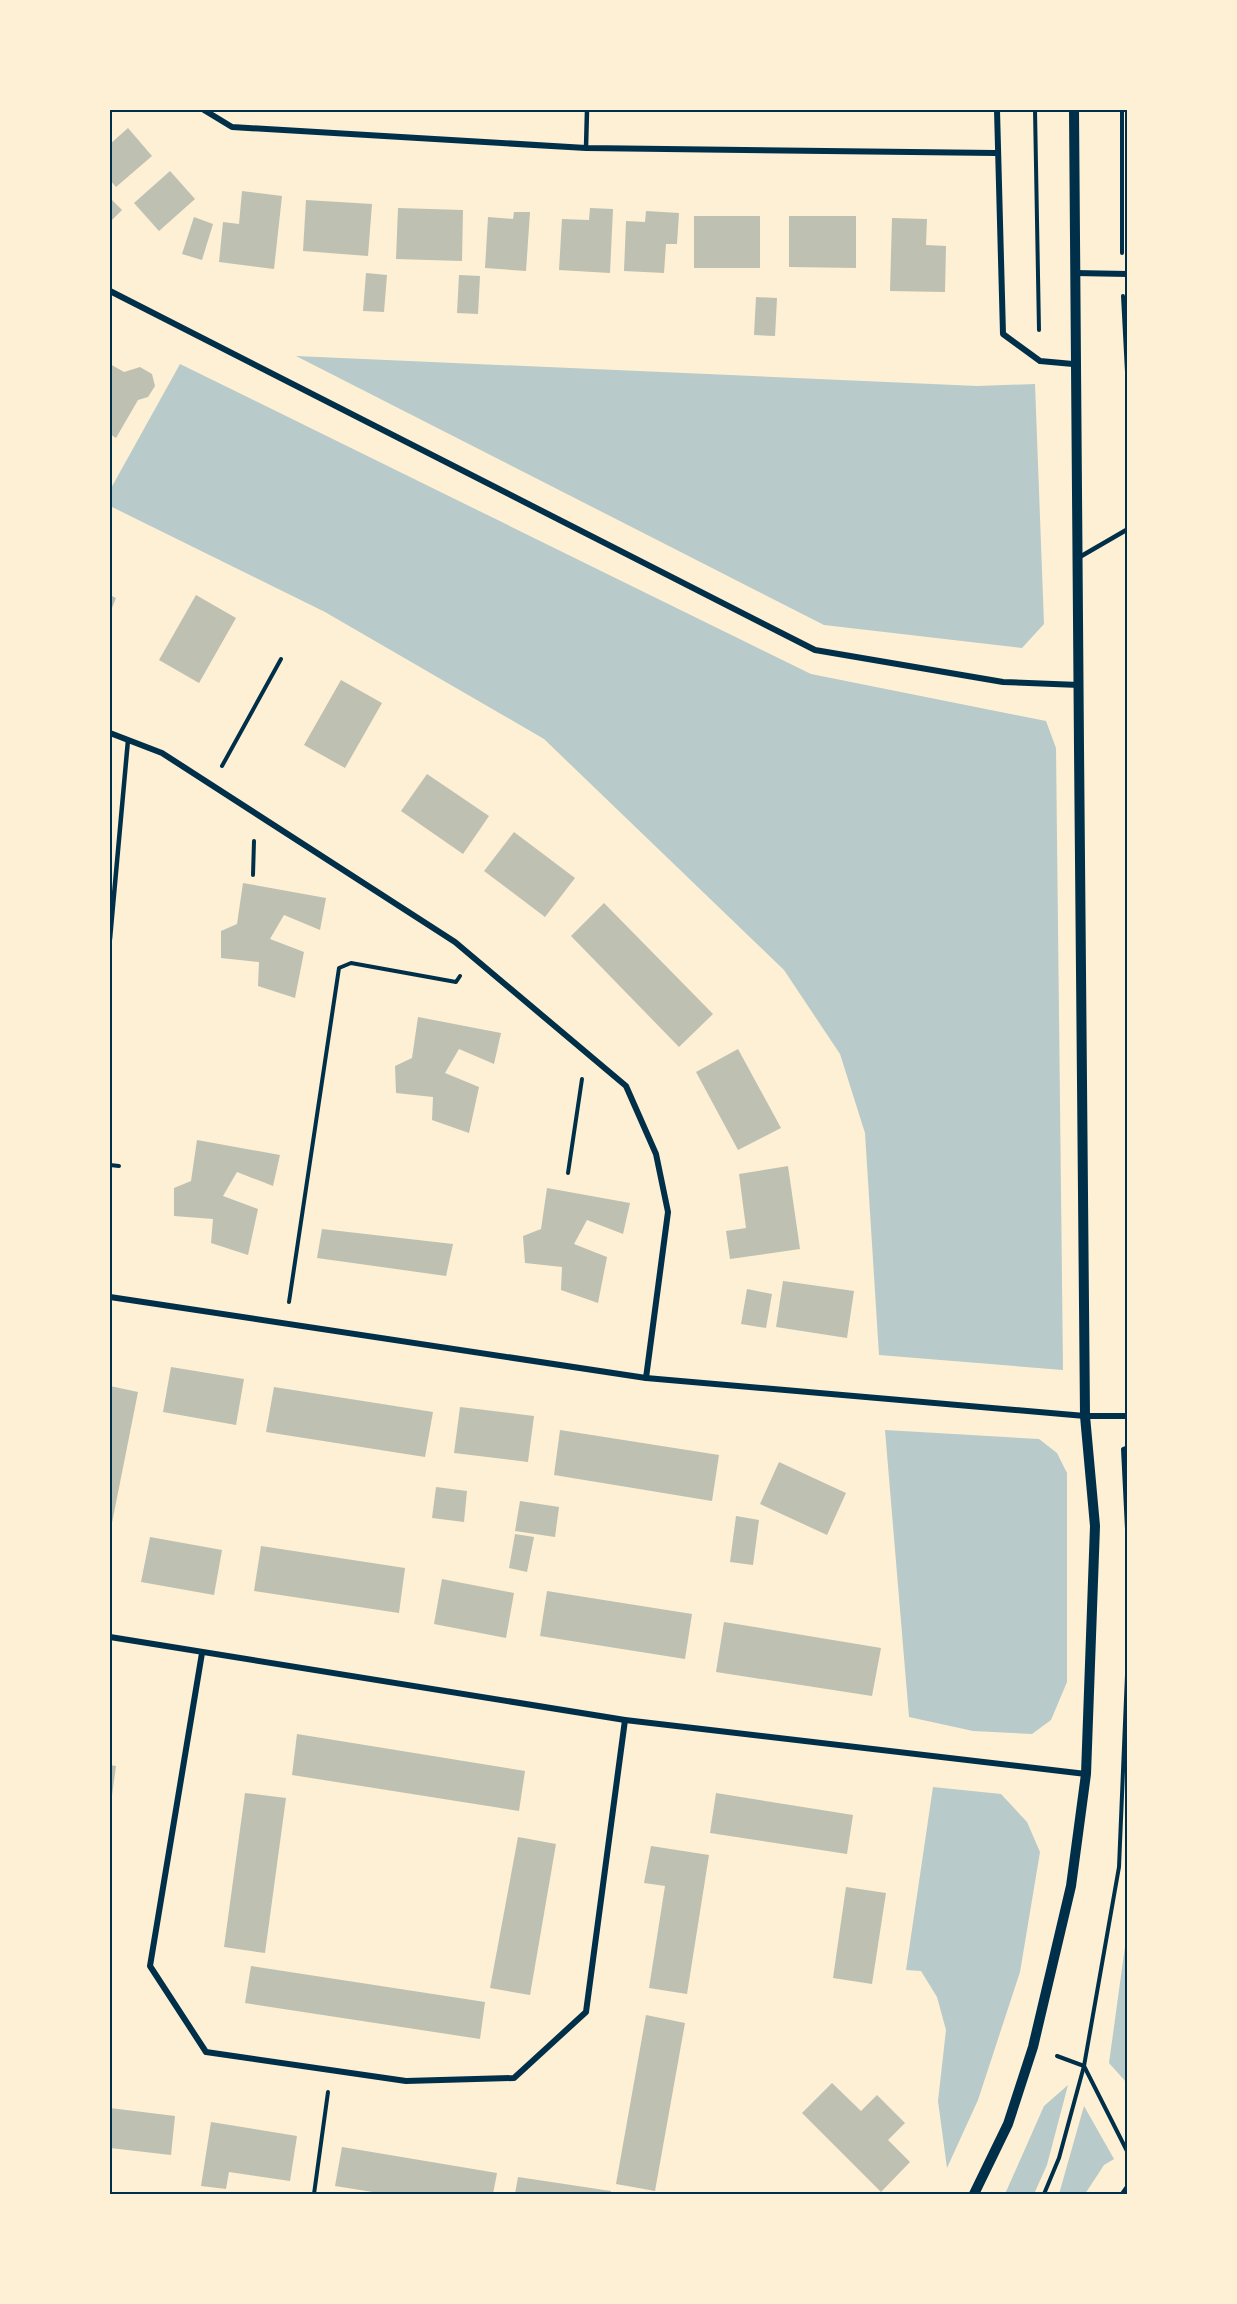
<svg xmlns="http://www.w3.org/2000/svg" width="1237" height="2304" viewBox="0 0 1237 2304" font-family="Merriweather,serif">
  <rect width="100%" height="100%" fill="#fdf0d5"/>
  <g fill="#b9caca">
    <path d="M296 356 977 386 1035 384 1044 624 1022 648 824 625Z"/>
    <path d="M180 364 811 674 1046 721 1056 748 1063 1370 879 1355 865 1133 840 1054 784 970 544 739 325 612 110 506V490Z"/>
    <path d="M885 1430 1039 1439 1057 1453 1067 1473V1682L1051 1720 1032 1734 973 1731 909 1717Z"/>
    <path d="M933 1787 1001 1794 1027 1822 1040 1852 1020 1972 978 2100 947 2168 938 2101 946 2030 937 1997 921 1971 906 1970Z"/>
    <path d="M1127 1932 1128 2083H1127L1109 2063Z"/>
    <path d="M1068 2085 1047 2165 1034 2194H1005L1044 2106Z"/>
    <path d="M1084 2106 1114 2159 1104 2165 1085 2194H1059Z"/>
  </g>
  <g fill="#bec0b2">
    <path d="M128 128 152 156 116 187 110 180V144Z"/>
    <path d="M170 171 195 199 159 231 134 203Z"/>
    <path d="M242 191 282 196 274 269 219 262 223 222 239 224Z"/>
    <path d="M110 198 122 210 110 222Z"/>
    <path d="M306 200 372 204 368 256 303 251Z"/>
    <path d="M398 208 463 210 462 261 396 259Z"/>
    <path d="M590 208 613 209 610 273 559 270 562 219 589 220Z"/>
    <path d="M646 211 679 213 677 244H666L664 273 624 271 626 221 645 222Z"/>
    <path d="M514 212H530L526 271 485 268 488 217 513 219Z"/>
    <rect x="694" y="216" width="66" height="52"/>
    <path d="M789 216H856V268L789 267Z"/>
    <path d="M194 217 213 224 202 260 182 254Z"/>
    <path d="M892 218 927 219 926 245 946 246 945 292 890 291Z"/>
    <path d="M366 273 387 275 384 312 363 311Z"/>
    <path d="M459 275 480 276 478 314 457 313Z"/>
    <path d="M756 297 777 298 775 336 754 335Z"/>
    <path d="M110 364 124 372 140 367 152 374 155 386 148 397 138 400 116 438 110 434Z"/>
    <path d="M110 595 116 598 110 613Z"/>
    <path d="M196 595 236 618 199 683 159 660Z"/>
    <path d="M341 680 382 703 345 768 304 745Z"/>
    <path d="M427 774 489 816 463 854 401 811Z"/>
    <path d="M514 832 575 878 545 917 484 871Z"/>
    <path d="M243 883 326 898 320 930 284 915 270 939 304 952 295 998 258 986 259 962 221 958V931L237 924Z"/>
    <path d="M604 903 713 1014 679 1047 571 936Z"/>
    <path d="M418 1017 501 1033 494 1064 459 1049 445 1073 479 1087 469 1133 432 1120 433 1097 396 1093 395 1066 412 1058Z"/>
    <path d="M738 1049 781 1128 738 1150 696 1072Z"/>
    <path d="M197 1140 280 1155 273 1186 237 1172 223 1196 258 1209 248 1255 211 1243 213 1219 174 1216V1188L191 1181Z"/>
    <path d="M788 1166 800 1249 730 1259 726 1231 746 1228 739 1174Z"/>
    <path d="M547 1188 630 1203 623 1234 587 1220 574 1244 607 1257 598 1303 561 1290 562 1267 525 1263 523 1236 541 1229Z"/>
    <path d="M322 1229 453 1244 446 1276 317 1258Z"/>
    <path d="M783 1281 854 1291 847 1338 776 1327Z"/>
    <path d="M747 1289 772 1294 766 1328 741 1324Z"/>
    <path d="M171 1367 244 1379 236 1425 163 1412Z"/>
    <path d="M110 1386 138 1392 111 1528H110Z"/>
    <path d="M274 1387 433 1412 425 1457 266 1432Z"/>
    <path d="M460 1407 534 1416 528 1462 454 1453Z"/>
    <path d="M560 1430 719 1455 712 1501 554 1475Z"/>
    <path d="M779 1462 846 1493 827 1535 760 1504Z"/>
    <path d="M436 1487 467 1491 464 1522 432 1518Z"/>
    <path d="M520 1501 559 1507 555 1537 515 1531Z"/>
    <path d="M736 1516 759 1520 753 1565 730 1562Z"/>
    <path d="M515 1534 534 1537 527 1572 509 1568Z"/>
    <path d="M150 1537 222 1550 214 1595 141 1582Z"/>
    <path d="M261 1546 405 1568 399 1613 254 1591Z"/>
    <path d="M442 1579 514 1593 506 1638 434 1624Z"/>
    <path d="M547 1591 692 1614 685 1659 540 1636Z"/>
    <path d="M724 1622 881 1648 872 1696 716 1672Z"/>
    <path d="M297 1734 525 1771 519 1811 292 1775Z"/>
    <path d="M110 1765 116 1766 111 1803H110Z"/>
    <path d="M245 1793 286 1798 265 1953 224 1947Z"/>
    <path d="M716 1793 853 1815 847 1854 710 1833Z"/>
    <path d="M518 1837 556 1844 530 1995 490 1988Z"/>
    <path d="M651 1846 709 1855 687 1994 649 1988 665 1886 644 1883Z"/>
    <path d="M846 1887 886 1893 872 1984 833 1978Z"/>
    <path d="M251 1966 485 2002 480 2039 245 2003Z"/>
    <path d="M646 2015 685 2023 655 2191 616 2184Z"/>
    <path d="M832 2083 861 2111 877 2095 905 2123 888 2140 910 2162 881 2192 802 2113Z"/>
    <path d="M110 2108 175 2116 171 2155 110 2148Z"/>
    <path d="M211 2122 297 2136 290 2181 229 2172 226 2189 201 2186Z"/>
    <path d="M342 2147 497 2173 493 2194H385L335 2186Z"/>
    <path d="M518 2177 611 2191 610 2194H515Z"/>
  </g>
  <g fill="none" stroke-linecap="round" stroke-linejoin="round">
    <g stroke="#003049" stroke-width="4">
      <path d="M1035 110 1039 330"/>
      <path d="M1122 110V253"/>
      <path d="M1123 296 1128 391"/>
      <path d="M222 766 281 659"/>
      <path d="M253 875 254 841"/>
      <path d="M1128 1011V1379"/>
      <path d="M110 1165 119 1166"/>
      <path d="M568 1173 582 1079"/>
      <path d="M289 1302 339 968 351 963 456 982 460 976"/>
      <path d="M1128 1447 1123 1449 1128 1549"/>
      <path d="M1057 2056 1084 2066 1128 2153"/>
      <path d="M314 2194 328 2092"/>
      <path d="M1044 2194 1059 2158 1084 2066 1119 1867 1128 1651"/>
    </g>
    <g stroke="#003049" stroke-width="4.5">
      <path d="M586 148 587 110"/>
      <path d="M1078 558 1128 529"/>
      <path d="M110 939 128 740"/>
    </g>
    <g stroke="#003049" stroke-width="6">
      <path d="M204 110 232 127 586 148 996 153"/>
      <path d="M997 110 1003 334 1040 361 1073 364"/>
      <path d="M1075 273 1128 274"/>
      <path d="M110 291 815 650 1003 682 1079 685"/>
      <path d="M110 733 162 753 455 942 626 1086 656 1154 668 1212 646 1378"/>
      <path d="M110 1297 646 1378 1085 1416H1128"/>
      <path d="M110 1637 625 1720 1086 1774"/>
      <path d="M202 1653 150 1966 206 2052 406 2081 514 2078 586 2012 625 1720"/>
      <path d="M1123 2194 1128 2187"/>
    </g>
    <path stroke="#003049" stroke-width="10" d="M974 2194 1008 2124 1033 2047 1071 1886 1086 1774 1095 1526 1085 1416C1082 981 1076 545 1074 110"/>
  </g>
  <rect width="1237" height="2304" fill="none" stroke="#fdf0d5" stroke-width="222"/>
  <rect x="111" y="111" width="1015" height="2082" fill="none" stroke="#003049" stroke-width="2"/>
</svg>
